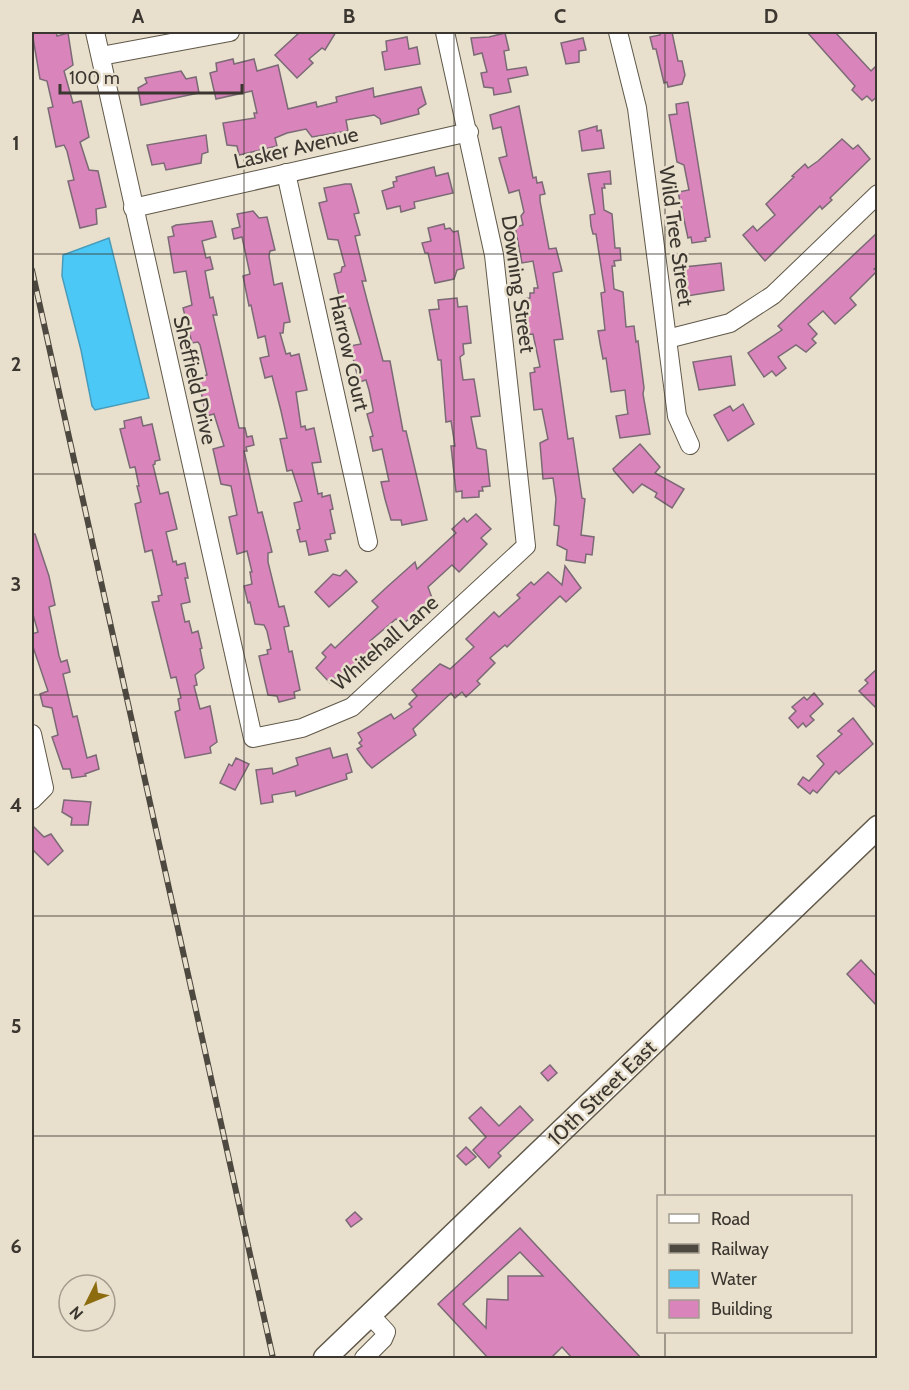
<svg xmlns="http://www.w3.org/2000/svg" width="909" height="1390" viewBox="0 0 909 1390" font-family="Cabin,sans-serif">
  <rect width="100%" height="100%" fill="#e8dfcc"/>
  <path fill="#4cc8f7" stroke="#479cbb" stroke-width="1.5" d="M109 238 149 398 95 410 92 406 81 350 62 276 63 255Z"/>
  <g fill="#da84bc" stroke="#7b6a75" stroke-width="1.5" fill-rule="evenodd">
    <path d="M32 32H56L57 36 68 33 73 65 64 71 73 103 81 101 89 137 80 142 89 170 98 171 106 207 96 209 97 224 80 228 68 181 74 180 67 151 64 145 56 147 48 108 53 107 47 81 40 79Z"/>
    <path d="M300 32H336L325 50 322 48 309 59 313 63 297 78 275 55Z"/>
    <path d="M659 32H672L678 61H682L685 75 682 84 668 87 667 82 664 83 656 49H653L650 37 660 35Z"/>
    <path d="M807 32H835L871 71 878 64V96L872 101 867 96 862 100 852 90 855 86Z"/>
    <path d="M505 33 509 50 504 51 507 70 526 67 528 75 508 79 511 92 494 95 493 88 484 87 481 73 487 72 482 53 474 55 471 38 489 37Z"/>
    <path d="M407 37 409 49 417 47 420 64 385 70 382 52 387 51 386 41Z"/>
    <path d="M583 38 586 50 579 51V62L566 64 561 43Z"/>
    <path d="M233 59 234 64 254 59 257 71 278 65 288 109 316 102 317 107 337 102 336 97 373 88 374 97 421 87 426 104 418 109 419 114 381 124 380 119 374 115 346 120 348 131 312 137 306 129 287 133 275 138 277 146 239 155 237 146 227 145 223 123 255 118 254 113H257L252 91 216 99 210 73 217 71 216 63Z"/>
    <path d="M181 71 186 79 196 77 199 93 141 105 138 88 147 83 145 78Z"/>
    <path d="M688 102 710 237 705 238 706 241 692 243 691 237 688 238 678 192 689 190 684 165 677 162 669 115 677 114 676 104Z"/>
    <path d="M519 106 533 178 536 177 537 183 542 182 545 194 540 195V201L549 249 556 248 562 271 553 273 563 339 554 340 568 439 573 438 582 498 585 499 581 535 594 537 592 555 586 554 585 563 566 560 567 550 557 545 559 526 554 525 556 499 553 478 543 479 540 443 548 439 542 409 534 410 530 373 535 372 534 368 540 367 533 334 525 335 522 299 530 298V293H534V288H538L533 261 522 263 515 227 523 225 521 216 524 212 519 190 509 193 499 158 507 156 501 127 493 129 490 115Z"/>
    <path d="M597 126V131L601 130 604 148 582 151 579 131Z"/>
    <path d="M206 135 208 152 202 154 201 163 166 170 164 163 152 165 147 145Z"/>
    <path d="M842 139 853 149 858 145 870 159 830 198 832 200 822 209 820 206 765 261 743 235 753 226 757 231 775 215 766 204 794 177 792 176 805 164 808 168 818 161Z"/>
    <path d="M434 167 436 176 448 173 453 193 414 202 415 208 401 212 400 206 387 209 382 191 394 187 393 182 397 181 396 177Z"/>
    <path d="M610 171 611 184H604L605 188H602L604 210 612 214 615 248H620L621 260 614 261 615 266H612L614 289 623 292 626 327 634 326 636 342 638 341 644 388 643 394 650 434 620 438 616 416 628 414 627 408 625 390 611 392 606 358 603 359 600 343 598 331 605 330 601 293 605 292 596 234H593L591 226 590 215 595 214 588 174Z"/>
    <path d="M345 184H351L355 198 359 213 354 214 360 235 355 236 366 281H362L383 361H390L403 431H406L427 520 402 525 401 520H391L385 499 381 482 389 481 382 449 373 451 370 437 373 436 367 414 373 412V409L369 390 366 380 359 382 350 346 361 344 350 308H342L334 274 341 272 342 267 345 266 338 240 328 239 319 203 327 201 324 188Z"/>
    <path d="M253 211 259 218 267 217 275 250 270 251 269 256 274 285 282 283 290 322 284 323 283 333H280L286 354 290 353 291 356 299 354 307 390 296 392 301 427 305 426 306 430 314 428 321 462 312 463 318 494 322 493V497L330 495 333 509 330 510 335 533 330 534 331 539 325 540 328 551 309 555 306 541 300 542 297 530 300 529 294 503 302 501 292 470 287 471 280 439 287 438 281 411 272 376 265 378 260 358 269 356 265 336 258 338 251 305 249 306 243 276 250 274 242 237 234 239 232 229 240 227 237 214Z"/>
    <path d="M212 221 216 237 202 241 206 258 210 257 213 269 205 271 210 298 213 297 217 315H213L239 428H245L247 437 252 436 254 445 246 447 247 451H244L258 513 262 512 272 552 268 553V562L279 607 284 606 289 626 284 627 289 652 292 651 300 690 294 692 295 698 279 702 277 696 268 695 259 656 268 654 267 650 271 649 267 631 264 625 255 624 250 602 248 603 244 586 252 584 250 572H252L247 551 237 554 229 517 237 515 231 486 221 484 213 449 224 446 214 414 206 416 198 377 207 375 200 345 198 342 192 343 183 308 192 305 186 271 174 273 168 237 174 236 172 227 176 225Z"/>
    <path d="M444 224 445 229 450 228 453 232 458 231 464 268 457 270 454 279 435 283 428 253H425L422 243 431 241 428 228Z"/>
    <path d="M878 232V266L874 269 877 271 850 298 856 305 835 324 823 311 808 324 817 334 812 339 816 343 806 352 796 345 778 357 786 368 776 376 772 371 764 377 748 353 782 330 778 326Z"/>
    <path d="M721 263 724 290 687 296 684 267Z"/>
    <path d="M457 298 458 307 467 306 471 343 463 344 464 354 460 357 463 380 474 379 480 416 471 417 477 448 486 450 490 486 482 487 483 491H479V497L462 498V491L456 492 451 446H455L451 421 446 422 441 360H438L429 310 439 309 438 300Z"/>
    <path d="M731 356 735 385 699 390 693 362Z"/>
    <path d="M743 404 754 424 728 441 714 415 730 406 733 411Z"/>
    <path d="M141 417 143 426 152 424 160 460 155 461V464L153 465 160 494 168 492 177 529 166 532 173 562 176 561 177 565 185 563 188 578H185L190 602 181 604 185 622 189 621 192 633 198 631 202 648 200 649 204 668 195 675 197 685 194 686 200 709 210 706 217 742 210 747 211 753 185 758 175 712 180 710 178 699 181 698 176 677 171 678 152 602 159 601 158 596 162 595 152 550 145 552 135 504 141 502 137 486H139L135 467 130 468 120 429 125 428 124 421Z"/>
    <path d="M640 444 660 467 655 473 684 489 672 508 655 497 657 493 642 484 633 493 614 471 613 469Z"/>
    <path d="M476 514 491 529 481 538 487 544 459 572 452 565 428 587 432 598 402 625 396 619 370 641 379 650 370 658 345 680 339 675 330 683 316 668 326 657 322 653 331 644 335 648 378 607 372 601 387 587 415 562 417 569 456 533 452 529 464 518 467 522Z"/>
    <path d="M32 534H35L49 576 55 605 49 607 59 656 61 662 67 660 70 672 63 674 73 717 77 716 87 758 96 755 99 769 85 774 86 776 72 778 70 769H63L52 737 58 735 52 708 43 706 40 694 48 691 32 644V634L38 632 32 611Z"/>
    <path d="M565 566 581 588 566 602 560 596 507 647 505 645 490 658 495 663 477 681 480 684 466 697 462 692 455 698 451 693 413 729 416 735 372 768 367 763 357 749 362 746 359 743 362 740 358 733 391 714 394 719 412 707 409 704 417 696 412 690 440 664 450 669 474 647 466 639 494 612 499 617 520 598 517 595 531 582 534 585 548 572 562 585Z"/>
    <path d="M346 570 357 582 329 607 315 592 333 574 340 576Z"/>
    <path d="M878 668V710L859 691 868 683 865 680Z"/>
    <path d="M814 693 823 704 810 716 814 720 806 727 803 723 798 728 789 718 796 711 792 707 804 697 807 700Z"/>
    <path d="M853 718 873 744 839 774 836 771 817 793 813 790 810 794 798 784 803 777 809 781 824 764 817 756 842 734 838 731Z"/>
    <path d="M330 748 333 758 347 754 352 772 346 774 347 779 296 796 295 791 272 795 273 802 261 804 256 770 272 768 273 774 298 765 296 758Z"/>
    <path d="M236 758 249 764 235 790 220 783 229 764 232 766Z"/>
    <path d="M64 800 91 802 88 825H71L72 818 62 812Z"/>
    <path d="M32 825 44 837 51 834 63 851 48 865 32 849Z"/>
    <path d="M861 960 878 978V1007L847 974Z"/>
    <path d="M550 1065 557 1073 548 1081 541 1073Z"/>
    <path d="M520 1106 533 1120 498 1153 501 1156 489 1168 473 1150 486 1137 469 1118 481 1107 499 1126Z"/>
    <path d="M466 1147 476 1157 466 1165 457 1156Z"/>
    <path d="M355 1212 362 1219 351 1227 346 1220Z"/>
    <path d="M520 1228 642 1359H573L562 1347 550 1359H489L438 1304ZM520 1252 543 1276H508V1300L487 1299 486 1328 463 1304Z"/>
  </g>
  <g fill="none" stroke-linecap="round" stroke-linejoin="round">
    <g stroke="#605849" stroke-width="20">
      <g id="minor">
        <path d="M95 32 253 738 302 728 352 707 526 546 494 255 445 32"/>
        <path d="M618 32 637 108 677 416 690 445"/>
        <path d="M101 56 230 32"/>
        <path d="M286 173 368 542"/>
        <path d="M133 208 469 132"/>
        <path d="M667 339 730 323 773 295 878 194"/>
        <path d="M32 734 44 788 32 800"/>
        <path d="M364 1358 383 1339 386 1332 371 1316"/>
      </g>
    </g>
    <g stroke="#605849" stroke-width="25">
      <path id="major" d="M325 1358 878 827"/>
    </g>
    <use href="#minor" stroke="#fff" stroke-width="18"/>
    <use href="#major" stroke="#fff" stroke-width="22"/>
    <g stroke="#4d4940" stroke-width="6">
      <path id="rail" d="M32 270 273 1358"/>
    </g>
    <use href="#rail" stroke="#e8dfcc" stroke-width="4" stroke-dasharray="11" stroke-linecap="butt"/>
  </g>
  <path fill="none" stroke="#3b3730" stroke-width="1.5" stroke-opacity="0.55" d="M244 32V1358M454 32V1358M665 32V1196M32 254H878M32 474H878M32 695H878M32 916H878M32 1136H878M665 1332V1358"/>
  <g text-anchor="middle" stroke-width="5" stroke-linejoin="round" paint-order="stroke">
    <g font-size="21" fill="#3b3730" stroke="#e8dfcc">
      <text transform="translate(296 148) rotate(-13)" y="7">Lasker Avenue</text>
      <text transform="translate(676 236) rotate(82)" y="7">Wild Tree Street</text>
      <text transform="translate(518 284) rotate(82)" y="7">Downing Street</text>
      <text transform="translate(349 353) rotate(77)" y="7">Harrow Court</text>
      <text transform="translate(195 380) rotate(77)" y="7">Sheffield Drive</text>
      <text transform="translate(385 643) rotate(-41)" y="7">Whitehall Lane</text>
      <text transform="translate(602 1093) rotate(-44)" y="7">10th Street East</text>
    </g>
  </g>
  <rect width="909" height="1390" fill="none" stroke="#e8dfcc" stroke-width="66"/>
  <rect x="657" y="1195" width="195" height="138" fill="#e8dfcc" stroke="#a39c8e" stroke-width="1.5"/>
  <rect x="669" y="1214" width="30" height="9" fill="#ffffff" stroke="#a39c8e" stroke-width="1.5"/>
  <text x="711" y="1225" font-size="18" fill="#3b3730">Road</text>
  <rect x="669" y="1244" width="30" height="9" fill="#4d4940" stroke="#a39c8e" stroke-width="1.5"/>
  <text x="711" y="1255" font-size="18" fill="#3b3730">Railway</text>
  <rect x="669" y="1270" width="30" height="18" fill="#4cc8f7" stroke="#a39c8e" stroke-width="1.5"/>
  <text x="711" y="1285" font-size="18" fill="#3b3730">Water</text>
  <rect x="669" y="1300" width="30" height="18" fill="#da84bc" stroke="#a39c8e" stroke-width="1.5"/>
  <text x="711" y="1315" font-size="18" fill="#3b3730">Building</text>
  <g transform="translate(87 1303) rotate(227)"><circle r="28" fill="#e8dfcc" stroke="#a39c8e" stroke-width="1.5"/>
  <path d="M0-4.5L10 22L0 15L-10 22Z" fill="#8c6c0e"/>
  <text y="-9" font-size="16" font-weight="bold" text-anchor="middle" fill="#3b3730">N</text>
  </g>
  <path d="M60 84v9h182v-9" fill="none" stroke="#3b3730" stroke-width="3"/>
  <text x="69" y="84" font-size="18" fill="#3b3730" stroke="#e8dfcc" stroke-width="4.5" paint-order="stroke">100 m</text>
  <rect x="33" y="33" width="843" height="1324" fill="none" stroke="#3b3730" stroke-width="2"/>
  <g font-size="20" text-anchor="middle" font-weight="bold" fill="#3b3730">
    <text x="138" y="23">A</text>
    <text x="349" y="23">B</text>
    <text x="560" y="23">C</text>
    <text x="771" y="23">D</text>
    <text x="16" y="150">1</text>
    <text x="16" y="371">2</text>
    <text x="16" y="591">3</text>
    <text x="16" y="812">4</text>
    <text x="16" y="1033">5</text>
    <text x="16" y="1253">6</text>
  </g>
</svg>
